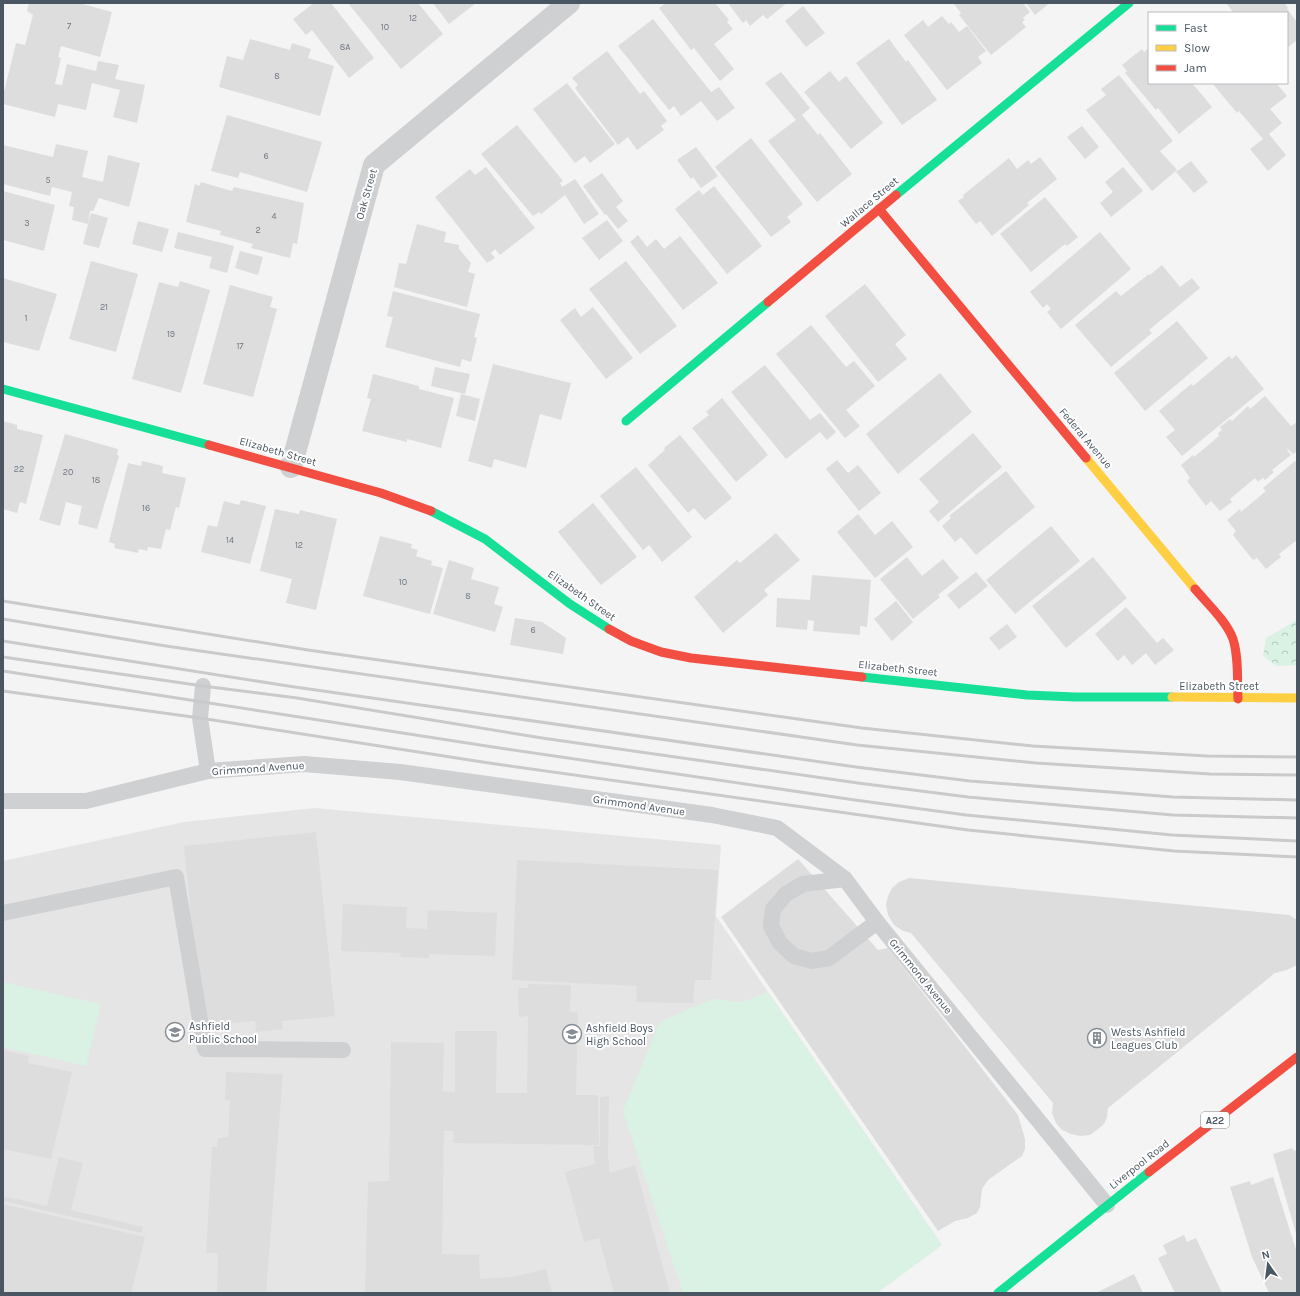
<svg xmlns="http://www.w3.org/2000/svg" width="1300" height="1296" viewBox="0 0 1300 1296" font-family="Karla,sans-serif">
  <defs>
    <pattern id="park-crowns" width="20" height="18" patternUnits="userSpaceOnUse"><rect width="20" height="18" fill="#d9f2e3"/><path d="M2 6a3 3 0 1 1 6 0M12 15a3 3 0 1 1 6 0" fill="none" stroke="#b2c7bb"/></pattern>
  </defs>
  <rect width="100%" height="100%" fill="#f4f4f4"/>
  <path fill="#e6e5e6" d="M315 808 721 845 716 916 942 1245 877 1293H3V861L184 822Z"/>
  <path fill="url(#park-crowns)" d="M1297 620V665L1277 666 1263 656 1266 638Z"/>
  <g fill="#d9f2e3">
    <path d="M3 982 101 1004 86 1066 3 1047Z"/>
    <path d="M768 992 942 1245 877 1293H683L623 1111 660 1022 713 999 743 1002Z"/>
  </g>
  <g fill="#ddddde">
    <path d="M29 3H79L112 12 100 57 61 46 58 57 61 58 55 84 62 85 67 64 96 71 98 61 119 65 115 79 145 85 137 123 113 117 120 90 92 83 86 110 58 104 55 117 3 104V96L16 43 25 45 33 15 27 11Z"/>
    <path d="M314 3H331L374 58 349 78 312 30 306 35 293 19Z"/>
    <path d="M348 3H418L443 34 401 69Z"/>
    <path d="M433 3H476L449 24Z"/>
    <path d="M666 3H715L729 20 727 22 733 29 714 44 734 69 720 81 694 48 691 50 659 8Z"/>
    <path d="M728 3H787L767 19 763 15 750 26 746 20 743 23Z"/>
    <path d="M953 3H1023L1030 12 1023 18 1025 20 1022 22 1026 27 991 55 959 15 961 13Z"/>
    <path d="M1026 3H1050L1035 15Z"/>
    <path d="M1226 3H1285L1288 8 1287 9 1297 22V40L1287 48V13H1234Z"/>
    <path d="M803 6 825 33 806 47 785 21Z"/>
    <path d="M942 16 949 24 951 22 959 32 967 26 986 51 978 57 982 63 947 90 904 35 923 20 928 27Z"/>
    <path d="M653 19 711 92 719 87 735 108 717 121 701 101 681 116 674 106 669 110 618 46Z"/>
    <path d="M250 39 290 50 292 43 311 49 308 58 334 66 320 116 219 87 227 56 243 60Z"/>
    <path d="M889 39 906 62 908 60 937 100 902 125 856 63Z"/>
    <path d="M1149 48V83H1192L1212 107 1179 134 1158 108 1156 110 1125 73 1127 71 1122 65 1142 49 1144 52Z"/>
    <path d="M607 51 640 94 644 91 667 121 661 126 664 130 637 150 628 137 618 145 575 88 578 85 572 78Z"/>
    <path d="M830 71 839 82 846 76 883 123 851 149 804 92Z"/>
    <path d="M781 72 810 108 802 115 818 135 820 133 852 174 817 202 768 141 796 120 765 83Z"/>
    <path d="M1119 75 1173 141 1160 151 1177 170 1152 191 1086 110 1106 95 1101 89Z"/>
    <path d="M567 83 615 144 590 163 585 156 575 163 533 109Z"/>
    <path d="M1212 83H1276L1287 96 1270 109 1282 123 1269 134 1286 155 1268 171 1250 149 1263 139 1239 111 1237 113Z"/>
    <path d="M227 115 322 142 307 192 240 172 238 178 211 171Z"/>
    <path d="M517 125 563 181 560 183 562 187 575 179 599 214 584 224 565 195 541 214 539 212 533 216 481 154Z"/>
    <path d="M1082 126 1099 147 1085 159 1067 137Z"/>
    <path d="M751 138 803 204 787 217 791 222 771 237 715 167Z"/>
    <path d="M56 144 88 151 82 177 103 182 108 155 140 163 129 207 99 198 93 211H90L88 224 91 213 108 218 99 248 83 244 88 224 72 220 74 207 69 206 72 192 52 187 50 196 3 184V145L53 157Z"/>
    <path d="M696 147 718 176 701 188 693 177 691 179 677 160Z"/>
    <path d="M1040 157 1057 179 1027 203 1029 205 992 236 980 221 976 224 958 201 964 197 963 195 1009 158 1017 169 1028 160 1031 164Z"/>
    <path d="M1191 161 1208 182 1194 193 1176 172Z"/>
    <path d="M486 167 535 228 500 255 495 249 491 253 495 258 487 263 435 197 470 169 475 175Z"/>
    <path d="M1123 167 1143 191 1111 217 1100 203 1113 192 1105 182Z"/>
    <path d="M602 173 623 201 616 207 628 221 618 229 606 214 605 215 583 186Z"/>
    <path d="M201 182 232 191 234 187 304 203 297 244 293 243 290 258 251 248 253 244 220 235 221 231 186 222 195 184 199 186Z"/>
    <path d="M714 186 762 246 727 274 675 209 699 190 703 195Z"/>
    <path d="M3 191 55 205 44 251 3 240Z"/>
    <path d="M1045 197 1078 237 1067 246 1065 244 1031 272 1000 234Z"/>
    <path d="M607 220 623 241 599 260 582 238Z"/>
    <path d="M138 221 169 229 162 252 132 244Z"/>
    <path d="M417 224 446 232 444 242 459 245V249L471 263 468 272 475 274 467 307 394 287 399 263 406 264Z"/>
    <path d="M178 232 234 246 227 273 209 268 212 257 174 248Z"/>
    <path d="M1100 232 1131 269 1061 329 1047 312 1051 309 1047 304 1043 308 1030 292Z"/>
    <path d="M638 235 647 247 656 239 664 249 680 236 718 283 683 310 630 242Z"/>
    <path d="M240 251 263 257 258 275 235 268Z"/>
    <path d="M91 261 138 274 116 352 69 339Z"/>
    <path d="M626 261 677 326 640 354 589 289Z"/>
    <path d="M1162 265 1180 287 1192 278 1200 288 1149 330 1152 333 1111 367 1075 325 1116 291 1121 296 1149 274 1150 275Z"/>
    <path d="M3 278 57 294 39 351 3 342Z"/>
    <path d="M180 281 210 290 181 393 132 379 159 282 178 287Z"/>
    <path d="M865 284 906 335 895 344 907 359 878 382 825 316Z"/>
    <path d="M230 285 273 297 270 307 277 309 253 397 203 384Z"/>
    <path d="M393 291 480 314 474 337 477 338 471 362 462 359 460 367 385 347 393 317 387 316Z"/>
    <path d="M593 307 633 358 606 379 560 320 575 308 581 317Z"/>
    <path d="M1177 321 1208 358 1145 411 1114 373Z"/>
    <path d="M811 325 846 367 854 361 875 386 846 410 860 426 845 438 776 354Z"/>
    <path d="M1236 355 1264 389 1182 456 1166 437 1175 430 1159 411 1191 384 1193 386 1229 356 1232 359Z"/>
    <path d="M493 364 571 383 561 420 540 414 526 468 494 459 492 468 468 461Z"/>
    <path d="M765 365 810 420 820 413 836 432 827 440 820 432 786 459 731 392Z"/>
    <path d="M435 367 470 374 465 394 431 386Z"/>
    <path d="M940 373 972 412 898 474 866 434Z"/>
    <path d="M373 374 419 386V389L454 398 441 448 407 439V442L362 431 371 399 367 398Z"/>
    <path d="M461 394 480 399 475 421 456 416Z"/>
    <path d="M1265 396 1291 426 1297 422V451L1293 454 1288 449 1287 450 1291 455 1272 470 1274 472 1265 480 1263 478 1258 482 1255 478 1230 499 1232 502 1220 511 1211 501 1206 506 1187 481 1190 478 1181 465 1193 455 1194 457 1219 436 1218 433 1222 430 1220 427 1230 419 1232 421 1248 406 1250 409Z"/>
    <path d="M722 398 768 455 736 482 692 428 709 415 706 412Z"/>
    <path d="M3 421 17 425V429L43 435 26 504 20 502 17 513 3 509Z"/>
    <path d="M973 433 1002 467 938 522 929 511 939 502 919 479Z"/>
    <path d="M65 434 118 449 117 455 119 456 97 529 78 524 82 506 66 502 60 526 39 520Z"/>
    <path d="M680 435 732 498 705 520 694 508 688 513 648 465 665 450 664 448Z"/>
    <path d="M837 460 848 473 858 465 881 493 859 511 826 469Z"/>
    <path d="M142 461 163 466 162 473 186 478 179 508 176 507 170 530 166 529 161 549 148 547 147 551 139 549 138 553 114 548 115 544 109 542 128 463 141 466Z"/>
    <path d="M1295 461 1297 462V540L1279 554 1281 557 1266 569 1257 558 1253 560 1233 535 1236 531 1227 520 1240 509 1241 512 1266 491 1263 488Z"/>
    <path d="M636 467 692 537 662 562 649 545 643 550 600 496Z"/>
    <path d="M1006 471 1035 507 976 555 961 537 955 542 942 526 951 518 949 516Z"/>
    <path d="M241 500 266 506 250 564 201 552 208 525 217 527 224 501 239 505Z"/>
    <path d="M593 503 637 557 601 585 558 532Z"/>
    <path d="M275 509 299 514 300 510 337 519 316 610 286 603 292 579 260 571Z"/>
    <path d="M858 514 875 535 892 521 913 547 875 578 837 532Z"/>
    <path d="M1051 526 1080 561 1015 614 986 580Z"/>
    <path d="M776 533 800 560 764 590 768 595 723 633 694 597 737 560 740 563Z"/>
    <path d="M380 536 412 544 411 548 418 550 416 556 432 561 431 565 443 568 430 614 363 596Z"/>
    <path d="M907 557 922 576 943 559 959 578 938 595 940 597 913 619 880 579Z"/>
    <path d="M1093 557 1127 598 1066 648 1032 606Z"/>
    <path d="M449 560 474 568 471 579 499 587 494 604 503 607 495 632 433 614Z"/>
    <path d="M976 572 988 586 959 609 947 595Z"/>
    <path d="M812 575 871 580 867 627 860 626V635L813 631 814 621 808 620 807 630 776 627 777 598 810 600Z"/>
    <path d="M896 601 913 622 892 641 874 619Z"/>
    <path d="M1126 607 1157 643 1163 638 1174 650 1155 665 1146 653 1132 665 1124 655 1118 661 1095 634Z"/>
    <path d="M515 618 542 622 566 638 563 654 510 645Z"/>
    <path d="M1007 624 1017 637 999 650 989 638Z"/>
    <path d="M316 832 335 1016 282 1021 283 1029 256 1032 255 1021 202 1026 184 846Z"/>
    <path d="M798 859 878 950 888 948 1018 1115 1025 1139V1149L1022 1156 988 1180 982 1189 980 1207 977 1213 968 1218 955 1221 938 1231 721 917Z"/>
    <path d="M517 860 718 870 711 980H695L693 1003 636 1002 637 986 512 980Z"/>
    <path d="M909 878 1289 915 1297 920V965L1287 970 1275 973 1108 1108 1107 1117 1104 1124 1097 1130 1090 1135 1080 1136 1071 1134 1062 1130 1056 1123 1052 1113 1053 1103 911 933 903 931 894 925 888 915 886 905 888 896 892 888 899 882Z"/>
    <path d="M343 904 407 907 406 928 427 929 428 910 497 913 495 956 429 954V958L400 957 401 953 341 951Z"/>
    <path d="M528 984 571 985 570 1012H578L576 1095H598L599 1145 453 1143 454 1131H444L442 1254 479 1255 480 1279 512 1277 546 1269 552 1293H365L368 1182 389 1181 391 1042 444 1043 443 1091 455 1092V1031H497L496 1093H527L528 1016 519 1017 518 988H528Z"/>
    <path d="M3 1050 29 1056 28 1063 72 1072 51 1159 3 1149Z"/>
    <path d="M226 1072 283 1074 266 1293H217L218 1253H206L212 1147H217L218 1138 228 1137 230 1100H225Z"/>
    <path d="M609 1096 608 1157 610 1173 635 1165 670 1293H614L599 1238 584 1242 565 1172 595 1164 593 1146H600V1097Z"/>
    <path d="M1292 1148 1294 1151 1297 1150V1237L1273 1154Z"/>
    <path d="M59 1157 83 1163 71 1210 143 1227 142 1233 3 1201V1196L47 1206Z"/>
    <path d="M1273 1177 1297 1253V1293H1269L1252 1257 1230 1187 1250 1181 1251 1185Z"/>
    <path d="M3 1204 145 1237 131 1293H3Z"/>
    <path d="M1184 1235 1187 1242 1196 1238 1222 1293H1175L1158 1258 1167 1254 1163 1245Z"/>
    <path d="M1134 1274 1143 1293H1096Z"/>
  </g>
  <g fill="none" stroke-linecap="round" stroke-linejoin="round">
    <g stroke="#ced0d2" stroke-width="16">
      <path d="M203 686 200 718 208 771"/>
      <path d="M3 801H86L208 771 304 764 400 772 712 815 777 828 845 879 877 922 1107 1205"/>
      <path d="M845 879 803 884 786 894 773 909 771 926 780 943 794 956 812 961 829 958 877 922"/>
      <path d="M3 913 176 877 205 1049 343 1050"/>
    </g>
    <path stroke="#ced0d2" stroke-width="22" d="M291 467 374 165 569 3"/>
    <g stroke="#16e098" stroke-width="9">
      <path d="M896 195 1129 3"/>
      <path d="M3 389 209 445"/>
      <path d="M626 421 768 302"/>
      <path d="M431 511 485 539 570 604 609 629"/>
      <path d="M862 677 1027 695 1075 697H1172"/>
      <path d="M998 1293 1149 1172"/>
    </g>
    <g stroke="#ffcf43" stroke-width="9">
      <path d="M1086 458 1195 589"/>
      <path d="M1172 697 1297 698"/>
    </g>
    <g stroke="#f24e42" stroke-width="9">
      <path d="M879 209 1086 458"/>
      <path d="M768 302 896 195"/>
      <path d="M209 445 381 493 431 511"/>
      <path d="M1195 589C1207 603 1227 622 1233 639 1239 658 1237 680 1238 699"/>
      <path d="M609 629 631 641 661 652 691 658 862 677"/>
      <path d="M1149 1172 1297 1057"/>
    </g>
    <g stroke="#c9cacc" stroke-width="3">
      <path d="M3 601 308 650 862 728 1033 746 1207 756 1297 757"/>
      <path d="M3 619 166 646 857 745 1036 763 1210 774 1297 775"/>
      <path d="M3 641 288 686 856 767 970 781 1173 797 1297 800"/>
      <path d="M3 657 203 686 297 698 542 738 858 783 968 797 1173 815 1297 818"/>
      <path d="M3 671 493 747 855 800 966 815 1172 835 1297 841"/>
      <path d="M3 691 200 718 489 763 968 830 1174 851 1297 857"/>
    </g>
  </g>
  <defs>
    <g id="school-ring" transform="scale(1)"><circle r="9.5" fill="#fff" stroke="#868d94" stroke-width="1.5"/><path d="M0-5L7-2L0 1L-7-2ZM-4 1L0 2.5L4 1V4Q0 6-4 4Z" fill="#868d94"/></g>
    <g id="building-ring" transform="scale(1)"><circle r="9.5" fill="#fff" stroke="#868d94" stroke-width="1.5"/><path d="M-4-6H4V6H1V3H-1V6H-4ZM-2.5-4.3h1.7v1.8h-1.7ZM.8-4.3h1.7v1.8H.8ZM-2.5-1h1.7V.8h-1.7ZM.8-1h1.7V.8H.8Z" fill="#868d94"/></g>
  </defs>
  <g fill-rule="evenodd">
    <use href="#school-ring" x="175" y="1032"/>
    <use href="#school-ring" x="572" y="1034"/>
    <use href="#building-ring" x="1097" y="1038"/>
  </g>
  <g text-anchor="middle" stroke-width="4" stroke-linejoin="round" paint-order="stroke">
    <g font-size="9" fill="#707881">
      <text x="413" y="21">12</text>
      <text x="69" y="29">7</text>
      <text x="385" y="30">10</text>
      <text x="345" y="50">8A</text>
      <text x="277" y="79">8</text>
      <text x="266" y="159">6</text>
      <text x="48" y="183">5</text>
      <text x="274" y="219">4</text>
      <text x="27" y="226">3</text>
      <text x="258" y="233">2</text>
      <text x="104" y="310">21</text>
      <text x="26" y="321">1</text>
      <text x="171" y="337">19</text>
      <text x="240" y="349">17</text>
      <text x="19" y="472">22</text>
      <text x="68" y="475">20</text>
      <text x="96" y="483">18</text>
      <text x="146" y="511">16</text>
      <text x="230" y="543">14</text>
      <text x="299" y="548">12</text>
      <text x="403" y="585">10</text>
      <text x="468" y="599">8</text>
      <text x="533" y="633">6</text>
    </g>
    <rect fill="#fff" stroke="#808990" stroke-width="1" x="1201" y="1112" width="28" height="16" rx="3"/>
    <g font-size="10" font-weight="bold" fill="#4a5661">
      <text x="1215" y="1124">A22</text>
    </g>
    <g font-size="11" fill="#4a5661" stroke="#fff">
      <text transform="translate(366 194) rotate(-74)" y="4">Oak Street</text>
      <text transform="translate(869 202) rotate(-40)" y="4">Wallace Street</text>
      <text transform="translate(1086 438) rotate(50)" y="4">Federal Avenue</text>
      <text transform="translate(278 451) rotate(16)" y="4">Elizabeth Street</text>
      <text transform="translate(582 595) rotate(35)" y="4">Elizabeth Street</text>
      <text transform="translate(898 668) rotate(6)" y="4">Elizabeth Street</text>
      <text x="1219" y="690">Elizabeth Street</text>
      <text transform="translate(258 768) rotate(-4)" y="4">Grimmond Avenue</text>
      <text transform="translate(639 805) rotate(8)" y="4">Grimmond Avenue</text>
      <text transform="translate(921 976) rotate(51)" y="4">Grimmond Avenue</text>
      <text transform="translate(1139 1164) rotate(-38)" y="4">Liverpool Road</text>
    </g>
    <g font-size="11" fill="#4a5661" stroke="#fff" text-anchor="start">
      <text x="189" y="1030">Ashfield<tspan x="189" dy="13">Public School</tspan></text>
      <text x="586" y="1032">Ashfield Boys<tspan x="586" dy="13">High School</tspan></text>
      <text x="1111" y="1036">Wests Ashfield<tspan x="1111" dy="13">Leagues Club</tspan></text>
    </g>
  </g>
  <rect width="1300" height="1296" fill="none" stroke="#4a5661" stroke-width="8"/>
  <rect x="1148" y="12" width="140" height="72" fill="#ffffff" stroke="#b7bbc0"/>
  <rect x="1156" y="25" width="20" height="6" fill="#16e098" stroke="#b7bbc0"/>
  <text x="1184" y="32" font-size="12" fill="#4a5661">Fast</text>
  <rect x="1156" y="45" width="20" height="6" fill="#ffcf43" stroke="#b7bbc0"/>
  <text x="1184" y="52" font-size="12" fill="#4a5661">Slow</text>
  <rect x="1156" y="65" width="20" height="6" fill="#f24e42" stroke="#b7bbc0"/>
  <text x="1184" y="72" font-size="12" fill="#4a5661">Jam</text>
  <g transform="translate(1268 1264) rotate(346)" stroke="#ffffff" stroke-width="3" paint-order="stroke">
  <path d="M0-3L7 15L0 10L-7 15Z" fill="#4a5661"/>
  <text y="-6" font-size="11" font-weight="bold" text-anchor="middle" fill="#4a5661">N</text>
  </g>
</svg>
